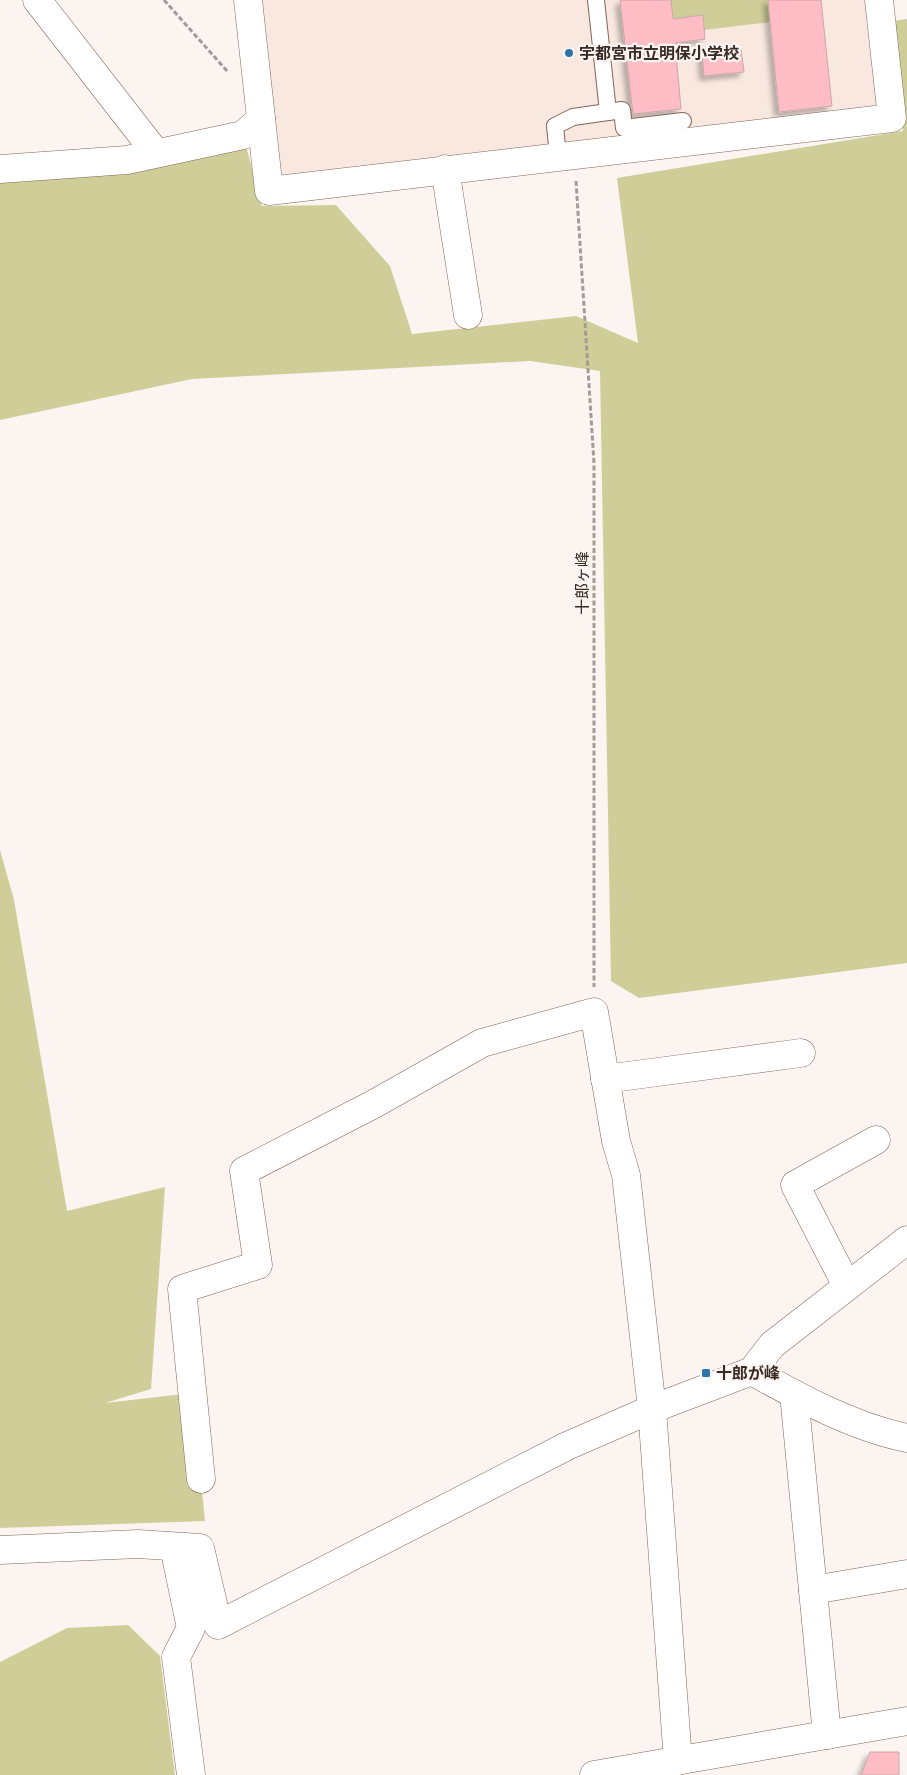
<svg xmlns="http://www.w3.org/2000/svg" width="907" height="1775" viewBox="0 0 907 1775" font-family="'Space Grotesk','Noto Sans JP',sans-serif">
  <defs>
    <filter id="shadow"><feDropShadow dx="-4.5" dy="4.5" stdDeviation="2.5" flood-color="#0004"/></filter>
  </defs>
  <rect width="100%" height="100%" fill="#fcf4f1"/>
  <path fill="#f9e8e0" d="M256 0H870L882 107 294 180 275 167Z"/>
  <g fill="#cfce99">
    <path d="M671 0H768L771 22 704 30 703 15 673 19Z"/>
    <path d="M907 19V963L639 998 611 981 600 371 530 361 192 379 0 420V169L243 135 262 206 336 205 390 266 412 334 576 316 638 343 617 178 903 131 893 21Z"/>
    <path d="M0 850 14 900 67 1211 165 1187 151 1389 105 1403 192 1393 205 1521 0 1528Z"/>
    <path d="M128 1625 160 1656 175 1775H0V1662L67 1628Z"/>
  </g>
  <g fill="#febdc4" stroke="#cba6a9" filter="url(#shadow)">
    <path d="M620 0H671L673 19 703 15 705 39 675 43 681 109 633 114Z"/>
    <path d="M768 0H821L832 106 779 112Z"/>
    <path d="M741 50 744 72 704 76 702 53Z"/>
    <path d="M870 1752H899V1775H861Z"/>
  </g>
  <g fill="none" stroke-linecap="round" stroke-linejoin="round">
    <g stroke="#836458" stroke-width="18">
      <g id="service">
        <path d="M596 0 608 112"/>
        <path d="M558 156 555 126 573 117 622 110 624 128 683 121"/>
      </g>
    </g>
    <g stroke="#836458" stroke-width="29">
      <g id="minor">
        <path d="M37 0 156 153"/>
        <path d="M248 0 269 191 892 118 879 0"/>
        <path d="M0 169 127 160 243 135 261 119"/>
        <path d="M445 169 468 315"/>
        <path d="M605 1079 801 1053"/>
        <path d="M847 1286 795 1185 876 1140"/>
        <path d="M752 1371C800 1398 853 1427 907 1438"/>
        <path d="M794 1394 827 1735"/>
        <path d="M201 1479 182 1289 258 1265 244 1171 374 1104 482 1043 594 1012 616 1141 626 1175 652 1409 678 1761"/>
        <path d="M174 1547 191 1628 176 1657 191 1775"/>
        <path d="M0 1550 138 1544 200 1548 218 1625 567 1446 652 1409 752 1371 772 1345 907 1240"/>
        <path d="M813 1590 907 1574"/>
        <path d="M594 1775 907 1721"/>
      </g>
    </g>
    <g stroke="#a59a96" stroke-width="3" stroke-dasharray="5 2.5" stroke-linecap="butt">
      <path d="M164 0 227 71"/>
      <path d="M576 181 594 463V987"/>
    </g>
    <use href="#service" stroke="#fff" stroke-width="16"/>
    <use href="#minor" stroke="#fff" stroke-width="28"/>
  </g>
  <g fill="#2e74a9" stroke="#fcf4f1" stroke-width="2">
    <circle cx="569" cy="53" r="5"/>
    <rect x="701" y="1368" width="10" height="10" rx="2.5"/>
  </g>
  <g text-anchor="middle" stroke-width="4.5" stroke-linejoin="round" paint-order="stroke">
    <g font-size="16" font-weight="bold" fill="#382b25" stroke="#fcf4f1" text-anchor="start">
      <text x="579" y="59">宇都宮市立明保小学校</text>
      <text x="716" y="1379">十郎が峰</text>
    </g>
    <g font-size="16" fill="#382b25" stroke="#fcf4f1">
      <text transform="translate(582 583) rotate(-90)" y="6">十郎ヶ峰</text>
    </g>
  </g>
</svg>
